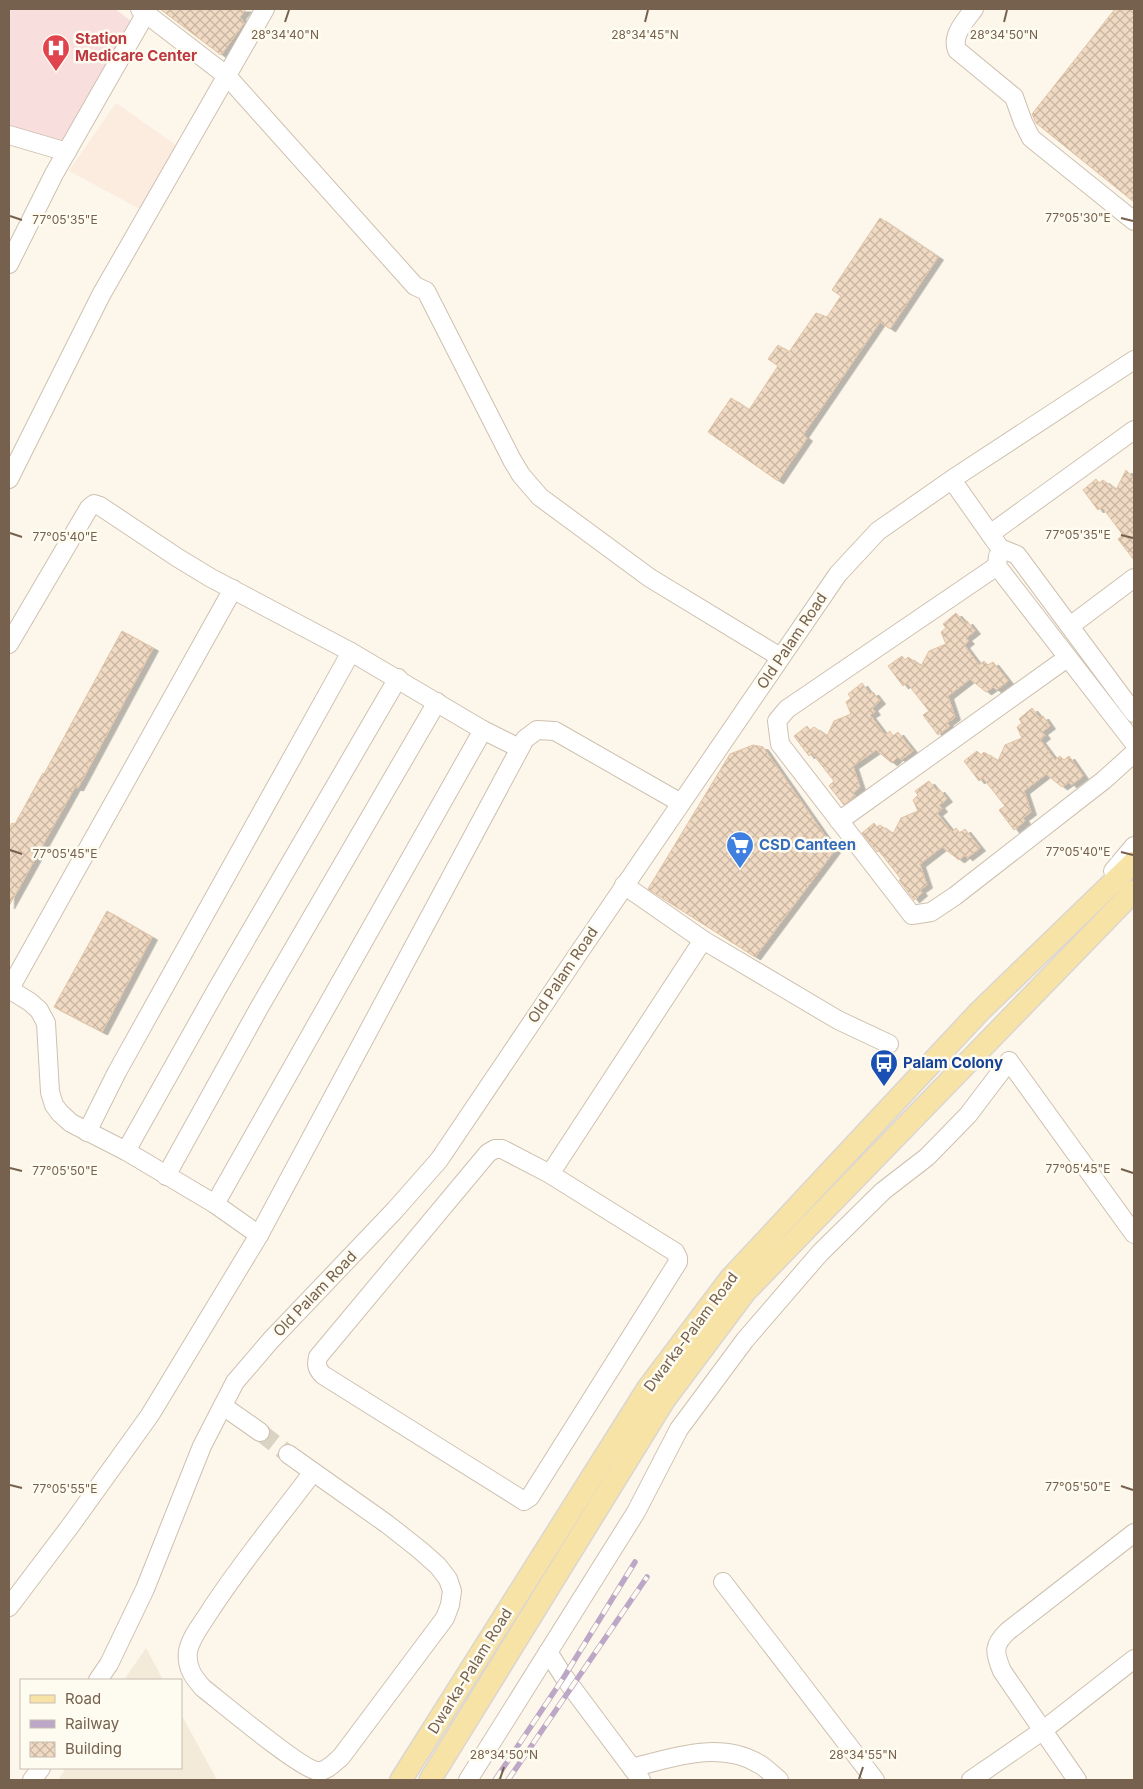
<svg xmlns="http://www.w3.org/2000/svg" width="1143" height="1789" viewBox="0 0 1143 1789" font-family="Inter,sans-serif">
  <defs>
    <pattern id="building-cross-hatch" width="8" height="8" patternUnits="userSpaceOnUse" patternTransform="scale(1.25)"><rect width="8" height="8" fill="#f0dac3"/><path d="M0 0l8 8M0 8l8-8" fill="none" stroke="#c7b4a1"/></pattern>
    <filter id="shadow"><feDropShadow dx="5.5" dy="3" stdDeviation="0" flood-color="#0004"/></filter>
  </defs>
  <rect width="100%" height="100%" fill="#fcf7ea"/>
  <g fill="#f3ead9">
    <path d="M146 1648 163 1680H124Z"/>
    <path d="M181 1714 217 1780H58L66 1768H181Z"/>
  </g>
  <path fill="#fcebdf" d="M116 103 177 146 142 210 69 171Z"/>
  <path fill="#f9dede" d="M9 9H115L131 21 66 143 9 127Z"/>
  <g fill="url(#building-cross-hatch)" stroke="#e3c3a4" filter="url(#shadow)">
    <path d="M160 9H246L240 17 244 23 221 55Z"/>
    <path d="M1115 9H1134V202L1036 123 1032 114Z"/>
    <path d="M880 218 938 257 890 329 880 322 803 435 807 438 778 481 708 432 731 398 749 410 778 366 768 359 778 345 789 352 816 313 827 317 841 296 832 290Z"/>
    <path d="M1126 470 1134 479V560L1118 539 1123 535 1102 507 1098 510 1083 490 1096 479 1099 483 1103 480 1116 490Z"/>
    <path d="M956 613 965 623 967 621 975 631 966 638 969 641 964 645 979 665 984 661 988 665 993 662 1008 681 996 690 993 687 986 692 970 679 948 696 955 717 947 723 950 726 938 735 923 715 929 711 907 683 903 686 888 666 902 656 905 660 908 657 921 666 929 651 946 644 941 632 946 628 943 624Z"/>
    <path d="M122 631 153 648 78 788 75 787 9 906V829L12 823 15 824 43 773 44 774Z"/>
    <path d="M862 683 870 694 873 692 880 701 872 708 875 712 870 715 885 735 890 731 893 736 898 732 913 751 901 760 898 757 892 763 876 750 853 766 860 787 853 793 855 796 844 805 829 786 834 781 812 753 809 756 794 736 807 726 810 730 814 727 827 736 834 721 851 714 846 702 851 698 848 694Z"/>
    <path d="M1032 708 1040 718 1043 716 1050 726 1042 732 1045 736 1040 740 1055 760 1060 756 1064 760 1069 756 1083 776 1071 785 1069 782 1062 787 1046 774 1024 791 1031 812 1023 818 1025 821 1014 830 999 810 1005 806 983 778 979 781 964 761 977 751 981 755 984 752 998 761 1005 745 1022 738 1017 727 1022 723 1019 719Z"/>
    <path d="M753 745 763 747 835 850 755 957 648 889 730 754Z"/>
    <path d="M929 781 937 791 939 789 947 799 939 805 942 809 937 813 952 832 956 828 960 833 965 829 980 848 967 858 965 855 959 860 942 847 920 864 927 885 920 890 922 893 914 900 899 880 901 879 879 851 877 852 862 833 874 823 877 827 880 825 893 834 901 818 918 811 913 800 918 795 915 791Z"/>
    <path d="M107 911 152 937 102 1032 54 1007Z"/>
  </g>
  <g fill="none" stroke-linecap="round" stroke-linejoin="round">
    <path stroke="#dad2c3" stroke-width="18" stroke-dasharray="18 9" stroke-linecap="butt" d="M260 1432 288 1454"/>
    <g stroke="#cec0b0" stroke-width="20">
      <g id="minor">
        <path d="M140 9 227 76 415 286 426 291 512 460 521 475 540 497 650 578 780 657"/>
        <path d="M974 9C966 20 951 35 957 50L1014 97 1023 122 1031 138 1134 221"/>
        <path d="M9 135 67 152"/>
        <path d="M9 264 54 174 146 13"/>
        <path d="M9 479 101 295 265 9"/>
        <path d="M952 480 1000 548 1017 555 1134 713"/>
        <path d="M990 534 1134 430"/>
        <path d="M998 556 997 566 1134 743"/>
        <path d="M997 566 787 709 777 721 780 744 912 915 931 912 955 896 1104 780 1134 753"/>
        <path d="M1070 626 1134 578"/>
        <path d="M9 644 89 508 94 504 100 506 178 558 211 578 351 652"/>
        <path d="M839 821 1067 658"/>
        <path d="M1113 871 1134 846"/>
        <path d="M624 885 703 940 838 1020 889 1044"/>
        <path d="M9 989 30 1002 39 1010 46 1023 50 1092 54 1105 60 1113 71 1123 126 1151 215 1204 259 1235 525 739 537 730 555 731 681 803"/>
        <path d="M9 990 233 589"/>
        <path d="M87 1132 117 1072 351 652 483 730 519 748"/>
        <path d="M126 1151 217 989 398 678"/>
        <path d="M550 1174 502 1149H495L488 1153 318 1357C316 1365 317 1369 323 1375L524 1501 530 1497 535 1489 678 1262V1258L675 1252 550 1174 703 940"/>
        <path d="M166 1176 259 1008 437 702"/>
        <path d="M215 1204 483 730"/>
        <path d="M223 1406 260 1432"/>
        <path d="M288 1454 387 1524 420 1550 438 1566 448 1579 452 1591 450 1605 445 1618 341 1757C335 1762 326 1772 318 1771 303 1771 221 1702 203 1688 193 1677 186 1667 188 1651 191 1637 201 1625 208 1614 240 1564 278 1519 313 1472"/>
        <path d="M723 1582 875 1780"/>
        <path d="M9 1607 71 1525 150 1415 259 1235"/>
        <path d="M548 1652 564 1677 641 1780"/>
        <path d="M98 1680 109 1664 145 1589 202 1446 235 1382 271 1340 395 1210 439 1160 580 951 838 574 878 531 957 476 1134 360"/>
        <path d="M632 1768C674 1757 721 1740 761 1765 767 1769 773 1775 779 1780"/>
        <path d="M32 1780 41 1768"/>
        <path d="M468 1780 636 1512 679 1429 745 1340 820 1253 883 1191 927 1157 968 1115 1009 1061 1134 1234"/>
        <path d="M971 1780 1042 1731 1134 1659"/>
        <path d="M1077 1780 1002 1671C994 1652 993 1645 1008 1631L1134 1533"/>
      </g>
    </g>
    <g stroke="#dbd6d1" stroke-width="24">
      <g id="major">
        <path d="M401 1780 648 1388 730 1279 979 1012 1134 862"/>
        <path d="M430 1780 665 1399 745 1292 1134 891"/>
      </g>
    </g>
    <use href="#minor" stroke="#fff" stroke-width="18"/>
    <use href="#major" stroke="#f7e3a6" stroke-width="21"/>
    <g stroke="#bca8c6" stroke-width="5.5">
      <g id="rail">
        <path d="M495 1780 564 1677 635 1562"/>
        <path d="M508 1780 647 1577"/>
      </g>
    </g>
    <use href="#rail" stroke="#fefbf1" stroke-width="4" stroke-dasharray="11" stroke-linecap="butt"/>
  </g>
  <path fill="none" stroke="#76614e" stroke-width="2" d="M285 22 289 10M645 22 648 10M1004 22 1007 10M10 216 22 220M1121 218 1133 221M10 533 22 537M1121 535 1133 538M10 850 22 854M1121 852 1133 855M10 1168 22 1171M1121 1169 1133 1173M10 1485 22 1488M1121 1486 1133 1490M500 1779 504 1767M859 1779 863 1767"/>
  <defs>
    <g id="hospital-pin" transform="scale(1.4375)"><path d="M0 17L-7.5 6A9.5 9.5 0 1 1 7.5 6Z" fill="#e0444e" stroke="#fefbf1"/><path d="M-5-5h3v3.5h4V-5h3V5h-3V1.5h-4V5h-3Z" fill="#fff"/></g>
    <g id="supermarket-pin" transform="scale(1.4375)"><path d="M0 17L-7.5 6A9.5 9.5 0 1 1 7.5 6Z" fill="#3f7fe0" stroke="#fefbf1"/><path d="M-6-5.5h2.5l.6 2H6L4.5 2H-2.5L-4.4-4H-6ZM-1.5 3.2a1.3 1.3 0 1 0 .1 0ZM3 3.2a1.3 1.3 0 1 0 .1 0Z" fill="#fff"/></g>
    <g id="bus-pin" transform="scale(1.4375)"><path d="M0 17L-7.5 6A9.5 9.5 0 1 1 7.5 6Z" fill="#1a4fb4" stroke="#fefbf1"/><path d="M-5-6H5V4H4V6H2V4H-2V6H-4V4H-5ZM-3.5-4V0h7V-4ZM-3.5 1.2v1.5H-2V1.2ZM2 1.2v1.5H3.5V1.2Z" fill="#fff"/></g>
  </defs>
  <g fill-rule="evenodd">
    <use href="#hospital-pin" x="56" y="48"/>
    <use href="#supermarket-pin" x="740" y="845"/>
    <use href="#bus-pin" x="884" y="1063"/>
  </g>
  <g text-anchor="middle" stroke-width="5" stroke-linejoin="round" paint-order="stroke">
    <g font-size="15" font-weight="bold" fill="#be3a42" stroke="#fefbf1" text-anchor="start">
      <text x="75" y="44">Station<tspan x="75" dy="17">Medicare Center</tspan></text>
    </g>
    <g font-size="15" fill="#76614e" stroke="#fefbf1">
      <text transform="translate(792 641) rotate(-56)" y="5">Old Palam Road</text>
      <text transform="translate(563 975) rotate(-56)" y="5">Old Palam Road</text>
      <text transform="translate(315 1294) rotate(-46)" y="5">Old Palam Road</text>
      <text transform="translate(691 1332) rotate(-53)" y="5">Dwarka-Palam Road</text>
      <text transform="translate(470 1671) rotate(-58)" y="5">Dwarka-Palam Road</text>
    </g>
    <g font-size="15" font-weight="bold" fill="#366cbe" stroke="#fefbf1" text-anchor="start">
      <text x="759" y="850">CSD Canteen</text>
    </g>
    <g font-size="15" font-weight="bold" fill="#164399" stroke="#fefbf1" text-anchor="start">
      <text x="903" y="1068">Palam Colony</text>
    </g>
  </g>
  <g font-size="12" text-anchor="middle" fill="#76614e" stroke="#fefbf1" stroke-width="5" stroke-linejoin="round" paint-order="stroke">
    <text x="285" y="39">28°34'40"N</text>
    <text x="645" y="39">28°34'45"N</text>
    <text x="1004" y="39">28°34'50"N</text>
    <text x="1078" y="222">77°05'30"E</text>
    <text x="65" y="224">77°05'35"E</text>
    <text x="1078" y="539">77°05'35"E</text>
    <text x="65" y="541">77°05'40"E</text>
    <text x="1078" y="856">77°05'40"E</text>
    <text x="65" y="858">77°05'45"E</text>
    <text x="1078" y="1173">77°05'45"E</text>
    <text x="65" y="1175">77°05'50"E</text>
    <text x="1078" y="1491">77°05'50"E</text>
    <text x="65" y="1493">77°05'55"E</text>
    <text x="504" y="1759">28°34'50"N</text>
    <text x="863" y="1759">28°34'55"N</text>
  </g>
  <rect width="1143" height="1789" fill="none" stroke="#76614e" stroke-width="20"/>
  <rect x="20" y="1679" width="162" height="90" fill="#fefbf1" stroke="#c8bdb0"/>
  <rect x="30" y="1695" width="25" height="8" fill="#f7e3a6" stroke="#c8bdb0"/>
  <text x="65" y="1704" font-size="15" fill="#76614e">Road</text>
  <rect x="30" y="1720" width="25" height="8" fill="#bca8c6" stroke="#c8bdb0"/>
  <text x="65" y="1729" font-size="15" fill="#76614e">Railway</text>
  <rect x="30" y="1742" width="25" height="15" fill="url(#building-cross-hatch)" stroke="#c8bdb0"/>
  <text x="65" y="1754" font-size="15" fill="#76614e">Building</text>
</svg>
